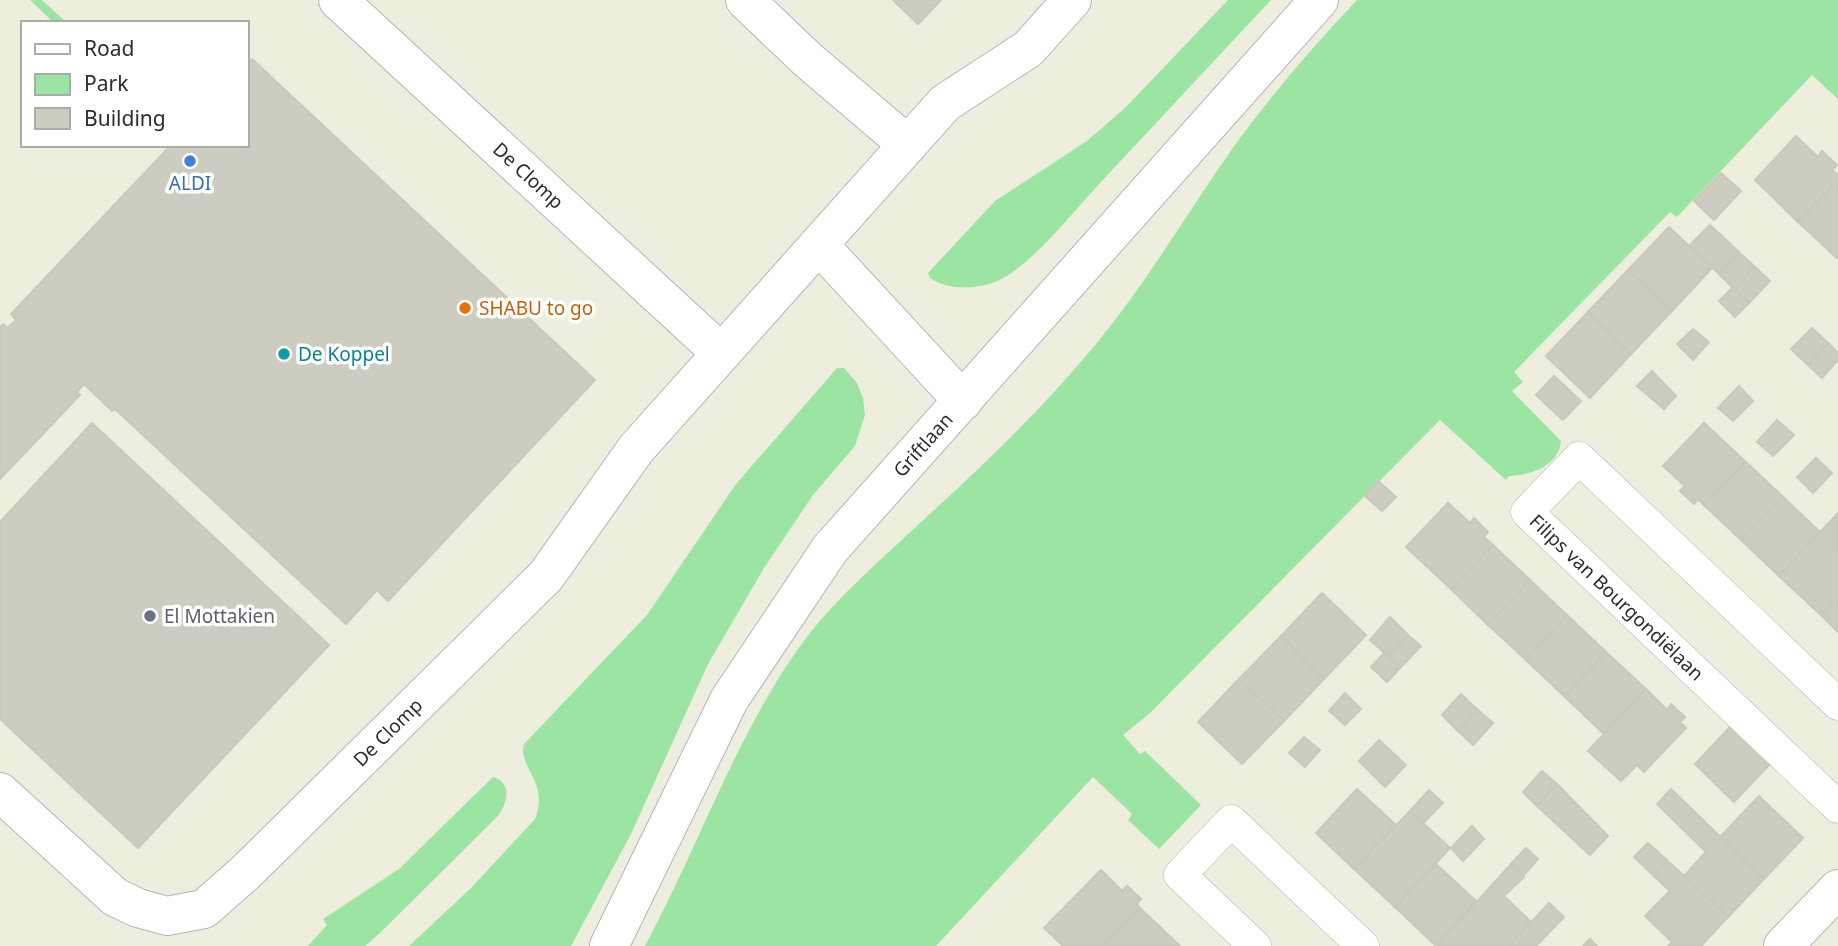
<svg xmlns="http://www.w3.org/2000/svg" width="1838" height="946" viewBox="0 0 1838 946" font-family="'Noto Sans',sans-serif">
  <rect width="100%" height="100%" fill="#eeeedf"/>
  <g fill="#9be4a2">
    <path d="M30 0H42L67 23H54Z"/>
    <path d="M1228 0H1271C1214 61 1157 122 1100 183 1072 213 1044 250 1010 274 989 289 952 293 930 278L928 273 995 201 1087 141 1126 107Z"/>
    <path d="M1357 0H1838V99L1812 75 1677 217 1670 212 1514 372 1523 382 1512 391 1561 441C1559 466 1531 475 1509 476L1506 480 1440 420 1150 713 1123 735 1140 754 1145 751 1201 805 1159 849 1128 820 1132 814 1093 777 936 946H645C699 846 738 729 806 638 839 595 881 560 920 523 977 471 1035 416 1085 357 1143 290 1186 214 1237 142 1274 92 1314 45 1357 0Z"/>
    <path d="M837 368H844L857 383 863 398 865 415 855 446 813 495 764 568 708 664 631 834 571 946H409L471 888 535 819C550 782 517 767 524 744L647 615 736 484Z"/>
    <path d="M493 777C513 783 507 803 498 816L380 933 365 946H308L327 925 323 919 399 869Z"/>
  </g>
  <g fill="#ccccc1" stroke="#c8c9b8" stroke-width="2">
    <path d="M893 0H941L918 24Z"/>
    <path d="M252 59 595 380 388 601 377 590 346 624 115 409 112 411 84 384 77 392 80 395 0 479V327L3 324 8 328 16 320 11 314 171 145H247V65Z"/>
    <path d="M1796 136 1818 157 1822 151 1837 165 1832 170 1838 175V180L1798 222 1755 180Z"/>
    <path d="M1721 173 1741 191 1714 220 1694 201Z"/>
    <path d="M1838 180V257L1837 258 1798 222Z"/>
    <path d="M1710 225 1740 253 1719 274 1689 246Z"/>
    <path d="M1669 227 1712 268 1672 311 1628 270Z"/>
    <path d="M1740 253 1755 267 1734 289 1719 274Z"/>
    <path d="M1755 267 1770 281 1749 303 1734 289Z"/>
    <path d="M1628 270 1672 311 1631 354 1588 312Z"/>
    <path d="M1733 287 1749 303 1735 317 1719 301Z"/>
    <path d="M1588 312 1631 354 1590 398 1546 356Z"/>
    <path d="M1812 328 1828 343 1808 365 1791 349Z"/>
    <path d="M1693 329 1709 342 1693 360 1677 344Z"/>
    <path d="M1828 343 1838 353V360L1822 378 1808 365Z"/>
    <path d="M1652 371 1676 396 1664 409 1637 386Z"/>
    <path d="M1554 376 1581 401 1563 420 1536 395Z"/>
    <path d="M1739 386 1753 401 1733 421 1718 408Z"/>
    <path d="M1777 420 1794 435 1773 456 1757 442Z"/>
    <path d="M92 423 329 645 138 848 0 719V522Z"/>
    <path d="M1704 423 1746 462 1704 505 1698 499 1694 504 1680 491 1685 486 1663 466Z"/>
    <path d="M1816 458 1832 473 1813 493 1797 477Z"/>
    <path d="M1746 462 1782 496 1741 540 1704 505Z"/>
    <path d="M1378 481 1396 497 1382 511 1365 496Z"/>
    <path d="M1782 496 1820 532 1779 576 1741 540Z"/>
    <path d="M1448 503 1470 523 1474 518 1488 532 1484 537 1493 545 1451 589 1406 547Z"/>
    <path d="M1837 514 1838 597 1821 615 1779 576Z"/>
    <path d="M1493 545 1530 580 1488 625 1451 589Z"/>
    <path d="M1530 580 1567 615 1526 660 1488 625Z"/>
    <path d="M1322 593 1366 635 1324 679 1281 636Z"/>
    <path d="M1838 597V632L1821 615Z"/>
    <path d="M1567 615 1606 652 1565 697 1526 660Z"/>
    <path d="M1390 617 1408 635 1388 656 1370 640Z"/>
    <path d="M1408 635 1421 646 1400 668 1388 656Z"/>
    <path d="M1281 636 1324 679 1284 721 1239 679Z"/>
    <path d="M1606 652 1646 689 1604 734 1565 697Z"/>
    <path d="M1384 653 1400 668 1387 682 1371 667Z"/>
    <path d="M1239 679 1284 721 1242 764 1198 722Z"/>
    <path d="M1646 689 1667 710 1671 704 1685 717 1680 722 1686 728 1644 772 1637 765 1621 781 1588 751Z"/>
    <path d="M1345 693 1361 709 1345 725 1329 711Z"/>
    <path d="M1461 694 1478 710 1458 731 1442 715Z"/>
    <path d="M1478 710 1493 723 1473 745 1458 731Z"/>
    <path d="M1732 725 1771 763 1734 802 1695 764Z"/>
    <path d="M1304 737 1320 750 1305 767 1289 753Z"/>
    <path d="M1379 740 1406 765 1385 787 1359 761Z"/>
    <path d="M1542 771 1557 784 1537 806 1523 792Z"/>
    <path d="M1557 784 1608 836 1590 855 1537 806Z"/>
    <path d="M1357 789 1396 825 1354 869 1316 833Z"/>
    <path d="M1671 789 1764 879 1728 917 1684 876 1706 852 1657 804Z"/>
    <path d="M1429 790 1443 803 1423 823 1410 811Z"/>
    <path d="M1759 796 1803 838 1764 879 1720 837Z"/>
    <path d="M1410 811 1450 848 1395 907 1354 869Z"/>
    <path d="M1472 826 1484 839 1463 861 1451 848Z"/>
    <path d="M1648 843 1668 861 1654 876 1634 857Z"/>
    <path d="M1526 848 1538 859 1523 876 1511 864Z"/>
    <path d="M1668 861 1728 917 1701 946H1668L1672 942 1645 916 1670 891 1654 876Z"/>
    <path d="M1436 864 1476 901 1435 945 1395 907Z"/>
    <path d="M1511 864 1524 877 1504 896 1531 922 1509 946H1437Z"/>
    <path d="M1101 870 1122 891 1127 886 1141 899 1137 904 1140 908 1103 946H1063L1044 928Z"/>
    <path d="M1549 903 1564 917 1536 946H1509Z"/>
    <path d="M1140 908 1180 946H1103Z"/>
    <path d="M1590 939 1597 946H1583Z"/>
  </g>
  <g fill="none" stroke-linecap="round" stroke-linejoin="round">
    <g stroke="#b6b2bf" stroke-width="33">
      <g id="lane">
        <path id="s1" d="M1838 704 1579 458 1527 512 1838 807"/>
        <path d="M1255 946 1180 875 1231 821 1363 946"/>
      </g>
    </g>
    <g stroke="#b6b2bf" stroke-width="40">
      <g id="street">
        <path id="s2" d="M338 0 720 352"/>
        <path d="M745 0 808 60 908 145"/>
        <path d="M820 246 963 401"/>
        <path id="s3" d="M0 792 115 897 138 908 167 916 204 909 246 872 546 576 636 449 945 103 1028 49 1072 0"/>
        <path d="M1783 946 1838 889"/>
      </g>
    </g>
    <g stroke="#b6b2bf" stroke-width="40">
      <g id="secondary">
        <path id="s4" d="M609 946 729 700 830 549 1319 0"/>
      </g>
    </g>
    <use href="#lane" stroke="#fff" stroke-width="32"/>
    <use href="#street" stroke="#fff" stroke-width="38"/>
    <use href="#secondary" stroke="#fff" stroke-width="38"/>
  </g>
  <circle fill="#3f7fe0" stroke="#fff" stroke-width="2.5" cx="190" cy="161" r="7"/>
  <circle fill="#e8710a" stroke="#fff" stroke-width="2.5" cx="465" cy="308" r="7"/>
  <circle fill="#0f9aa8" stroke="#fff" stroke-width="2.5" cx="284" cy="354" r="7"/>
  <circle fill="#6b7280" stroke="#fff" stroke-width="2.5" cx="150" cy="616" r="7"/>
  <g text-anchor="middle" stroke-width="7" stroke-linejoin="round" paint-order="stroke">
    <g font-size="19" fill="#2c2c2c" stroke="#fff">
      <text dy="7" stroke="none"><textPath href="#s2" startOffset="259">De Clomp</textPath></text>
      <text dy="7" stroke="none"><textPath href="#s4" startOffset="595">Griftlaan</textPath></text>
      <text dy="7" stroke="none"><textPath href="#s1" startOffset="556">Filips van Bourgondiëlaan</textPath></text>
      <text dy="7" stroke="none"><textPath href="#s3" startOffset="504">De Clomp</textPath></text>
    </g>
    <g font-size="19" fill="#366cbe" stroke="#fff">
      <text x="190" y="190">ALDI</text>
    </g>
    <g font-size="19" fill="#c56008" stroke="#fff" text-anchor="start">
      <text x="479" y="315">SHABU to go</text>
    </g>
    <g font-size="19" fill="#0d838f" stroke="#fff" text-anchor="start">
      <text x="298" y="361">De Koppel</text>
    </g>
    <g font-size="19" fill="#5b616d" stroke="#fff" text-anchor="start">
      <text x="164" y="623">El Mottakien</text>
    </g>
  </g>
  <rect x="21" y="21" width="228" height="126" fill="#ffffff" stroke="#ababab" stroke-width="2"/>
  <rect x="35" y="44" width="35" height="10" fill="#ffffff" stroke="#ababab" stroke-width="2"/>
  <text x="84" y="56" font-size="21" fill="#2c2c2c">Road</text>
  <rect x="35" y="74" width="35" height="21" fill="#9be4a2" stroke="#ababab" stroke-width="2"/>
  <text x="84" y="91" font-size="21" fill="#2c2c2c">Park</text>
  <rect x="35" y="108" width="35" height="21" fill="#ccccc1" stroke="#ababab" stroke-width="2"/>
  <text x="84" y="126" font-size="21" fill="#2c2c2c">Building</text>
</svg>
